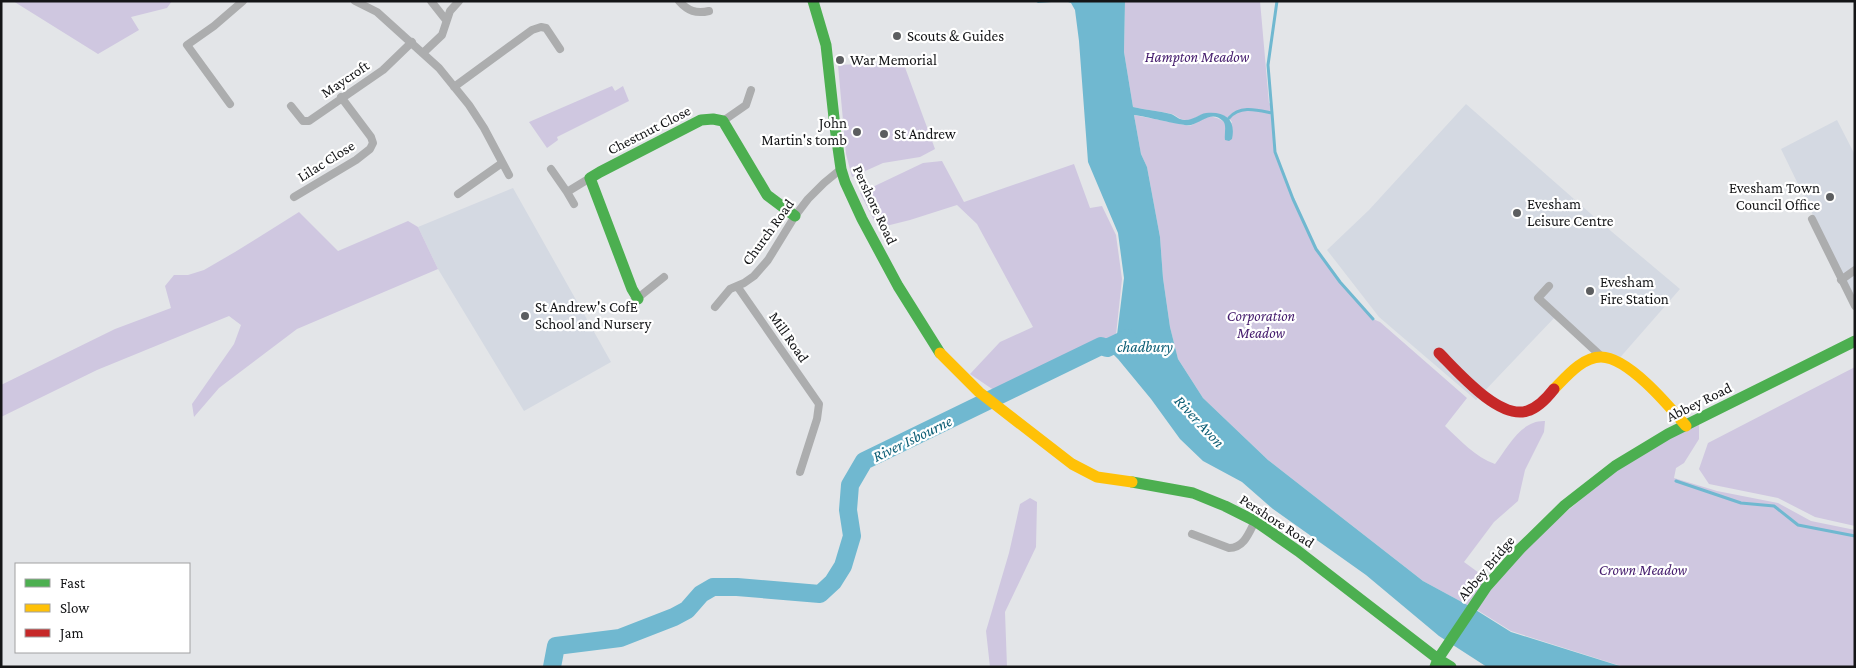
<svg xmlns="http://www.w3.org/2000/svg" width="1856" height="668" viewBox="0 0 1856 668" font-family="'Crimson Pro',serif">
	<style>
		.built { fill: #d4d9e2 }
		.green { fill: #cfc7e0 }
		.water { fill: #70b8d0 }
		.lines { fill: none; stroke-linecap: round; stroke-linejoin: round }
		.stream { stroke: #70b8d0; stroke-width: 3 }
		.river { stroke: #70b8d0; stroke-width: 18 }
		.street { stroke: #acadae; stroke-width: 8 }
		.fast { stroke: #4caf50; stroke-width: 11 }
		.slow { stroke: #ffc107; stroke-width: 11 }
		.jam { stroke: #c62828; stroke-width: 11 }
		.poi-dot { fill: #5c5e60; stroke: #fff; stroke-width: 2 }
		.labels { text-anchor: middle; stroke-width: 4.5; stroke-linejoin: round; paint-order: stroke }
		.poi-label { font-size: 15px; fill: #141517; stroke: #fff; text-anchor: start }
		.park-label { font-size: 15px; font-style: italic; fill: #441b6c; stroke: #fff }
		.street-label { font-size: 15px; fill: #141517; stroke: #fff }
		.water-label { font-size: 16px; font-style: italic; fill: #0d5e75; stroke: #fff }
	</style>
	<rect width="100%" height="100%" fill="#e3e5e8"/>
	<path class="built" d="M 1466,104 L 1599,221 L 1680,289 L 1617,361 L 1602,357 L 1556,316 L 1476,400 L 1379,317 L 1327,250 L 1369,210 Z
		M 1837,120 L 1855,155 L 1855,297 L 1845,281 L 1781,149 Z
		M 513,188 L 611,362 L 524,411 L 438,269 L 418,227 Z"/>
	<path class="green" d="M 13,1 L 172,1 L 167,8 L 131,17 L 139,30 L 98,54 Z
		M 1125,1 L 1260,1 L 1269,103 L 1271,104 L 1275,152 L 1293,199 L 1316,249 L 1340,282 L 1373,319 L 1380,322 L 1467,398 L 1445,426 C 1461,441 1475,457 1495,464 C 1508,447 1521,420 1545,421 L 1544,432 L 1525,470 L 1518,501 L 1494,522 L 1464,562 L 1486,578 L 1469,606 L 1423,581 L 1268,460 L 1203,398 L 1178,359 L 1170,327 L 1163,278 L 1160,237 L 1147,167 L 1141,154 L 1134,115 L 1190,126 L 1209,116 L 1217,118 L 1223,121 L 1226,125 L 1225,135 L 1232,122 C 1227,115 1213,111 1204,114 C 1197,116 1194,120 1186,120 C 1180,120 1177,116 1172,114 C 1159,111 1146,110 1133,107 L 1124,52 Z
		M 903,62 L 935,149 L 920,157 L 883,163 L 852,177 L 846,154 L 838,65 Z
		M 612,86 L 615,91 L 623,86 L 629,101 L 557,137 L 558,140 L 547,148 L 529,122 Z
		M 942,161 L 964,202 L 1074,164 L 1090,208 L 1102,206 L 1116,235 L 1122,279 L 1116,335 L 1107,348 L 1101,346 L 1001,395 L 970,374 L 1000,342 L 1033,327 L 977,224 L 957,205 L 910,220 L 878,228 L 860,193 L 923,163 Z
		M 299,212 L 338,251 L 408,221 L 418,227 L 438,269 L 297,329 L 219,388 L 194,417 L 192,404 L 234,344 L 241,325 L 229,316 L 97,370 L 1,417 L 1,385 L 115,329 L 171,308 L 165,286 L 174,275 L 188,275 L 204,270 L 235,252 Z
		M 1855,367 L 1855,526 L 1815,517 L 1778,498 L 1709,484 L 1699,469 L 1708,443 Z
		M 1699,420 L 1699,439 L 1684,463 L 1676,468 L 1674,478 L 1717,491 L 1778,503 L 1811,521 L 1855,530 L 1855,667 L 1624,667 L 1511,631 L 1474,608 L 1513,557 L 1625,462 Z
		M 1030,498 L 1037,502 L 1036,547 L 1005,612 L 1007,667 L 990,667 L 986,631 L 1009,553 L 1020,504 Z"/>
	<path class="water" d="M 1035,1 L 1125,1 L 1124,52 L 1133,107 C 1146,110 1159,111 1171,114 C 1176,116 1179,120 1185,120 C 1194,120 1199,114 1206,113 C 1226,111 1236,120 1232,139 L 1229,141 L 1225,140 C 1224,134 1227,125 1223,121 C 1212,110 1202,122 1191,125 C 1184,127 1146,116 1134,115 L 1141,154 L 1147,167 L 1160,237 L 1163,278 L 1170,327 L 1178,359 L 1203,398 L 1268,460 L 1423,581 L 1471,607 L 1511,632 L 1623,667 L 1487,667 L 1439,636 L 1366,575 L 1273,509 L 1242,482 L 1203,461 L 1180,439 L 1151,399 L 1118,359 L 1107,348 L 1117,335 L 1124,278 L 1118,233 L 1088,162 L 1079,41 L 1075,10 L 1071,3 L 1065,1 L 1038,3 Z"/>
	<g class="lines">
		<path class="stream" d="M 1272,113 L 1268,65 L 1277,1
			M 1229,118 C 1240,105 1257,110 1272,113 L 1275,152 L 1293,199 L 1316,249 L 1340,282 L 1373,319
			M 1676,481 L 1741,503 L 1774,506 L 1798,525 L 1855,536"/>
		<path class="river" d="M 552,667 L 556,646 L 620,638 L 674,617 L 687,610 L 701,594 L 713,587 L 737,587 L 820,594 L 833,582 L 843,566 L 852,536 L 848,510 L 850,485 L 864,461 L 1101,346 L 1107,348 L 1128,338"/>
		<path class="street" d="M 355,1 L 377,12 L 439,68 L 469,105 L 484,128 L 509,175
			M 431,1 L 446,20
			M 679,1 C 688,11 696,14 709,11
			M 423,53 L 442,35 L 450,11 L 459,1
			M 454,87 L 532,30 L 541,27 L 546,28 L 560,49
			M 230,104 L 187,45 L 214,26 L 243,1
			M 291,106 L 303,121 L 309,121 L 383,70 L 412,42
			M 723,121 L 746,105 L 751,90
			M 551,169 L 567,192 L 590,178
			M 567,192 L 574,204
			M 458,194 L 502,163
			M 294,197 L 356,160 L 370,149 L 373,143 L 371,137 L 341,97
			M 1812,219 L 1855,306
			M 1841,280 L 1855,270
			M 737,286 L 819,404 L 817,419 L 800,472
			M 1549,286 L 1538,298 L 1602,357
			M 629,305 L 664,277
			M 715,307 L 730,289 L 744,283 L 754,276 L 768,260 L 795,216 L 808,199 L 824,183 L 841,169
			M 1192,534 L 1229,548 C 1244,548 1249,533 1255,521"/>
		<path class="fast" d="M 813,1 L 826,45 L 835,127 L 841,169 L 845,182 L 862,219 L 898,286 L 940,353
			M 638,299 L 632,289 L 590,178 L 600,172 L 701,120 L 713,119 L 723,121 L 767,195 L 795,216
			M 1132,482 L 1193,493 L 1225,506 L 1255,521 L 1298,551 L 1438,659 L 1451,667
			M 1435,667 L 1438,659 L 1487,586 L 1520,549 L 1565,505 L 1615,466 L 1668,434 L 1855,341"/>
		<path class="slow" d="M 940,353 L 979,392 L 1072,464 L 1097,477 L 1132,482
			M 1554,389 C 1566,377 1582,357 1601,357 C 1628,357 1669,406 1686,426"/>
		<path class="jam" d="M 1439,353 C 1457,371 1499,420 1527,411 C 1538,408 1547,398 1554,389"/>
	</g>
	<g class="poi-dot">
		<circle cx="897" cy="36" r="5"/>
		<circle cx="840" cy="60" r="5"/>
		<circle cx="857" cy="132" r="5"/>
		<circle cx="884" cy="134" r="5"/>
		<circle cx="1830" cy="197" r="5"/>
		<circle cx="1517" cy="213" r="5"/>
		<circle cx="1590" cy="291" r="5"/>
		<circle cx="525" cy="316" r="5"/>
	</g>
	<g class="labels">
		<g class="poi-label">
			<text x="907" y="41">Scouts &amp; Guides</text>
			<text x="850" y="65">War Memorial</text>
			<text x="847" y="128" text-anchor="end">John<tspan x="847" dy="17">Martin's tomb</tspan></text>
			<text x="894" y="139">St Andrew</text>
			<text x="1820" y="193" text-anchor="end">Evesham Town<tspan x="1820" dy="17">Council Office</tspan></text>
			<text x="1527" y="209">Evesham<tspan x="1527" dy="17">Leisure Centre</tspan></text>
			<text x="1600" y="287">Evesham<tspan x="1600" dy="17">Fire Station</tspan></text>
			<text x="535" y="312">St Andrew's CofE<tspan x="535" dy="17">School and Nursery</tspan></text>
		</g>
		<g class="park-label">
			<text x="1197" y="62">Hampton Meadow</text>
			<text x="1261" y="321">Corporation<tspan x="1261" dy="17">Meadow</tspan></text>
			<text x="1643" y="575">Crown Meadow</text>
		</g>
		<g class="street-label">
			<text transform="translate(345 79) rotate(-34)" y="5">Maycroft</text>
			<text transform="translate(649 130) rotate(-27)" y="5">Chestnut Close</text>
			<text transform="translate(326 161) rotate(-32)" y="5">Lilac Close</text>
			<text transform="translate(875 205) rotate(65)" y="5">Pershore Road</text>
			<text transform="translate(768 232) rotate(-54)" y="5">Church Road</text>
			<text transform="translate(789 337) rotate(55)" y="5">Mill Road</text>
			<text transform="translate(1699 402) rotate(-26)" y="5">Abbey Road</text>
			<text transform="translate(1277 521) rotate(33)" y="5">Pershore Road</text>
			<text transform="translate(1486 568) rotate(-50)" y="5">Abbey Bridge</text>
		</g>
		<g class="water-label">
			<text x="1145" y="352">chadbury</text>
			<text transform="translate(1200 421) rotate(47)" y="6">River Avon</text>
			<text transform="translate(912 438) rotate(-26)" y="6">River Isbourne</text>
		</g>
	</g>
	<rect width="1856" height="668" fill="none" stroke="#141517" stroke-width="5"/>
	<rect x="15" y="563" width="175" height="90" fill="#ffffff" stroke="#a1a1a2"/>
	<rect x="25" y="579" width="25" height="8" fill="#4caf50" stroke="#a1a1a2"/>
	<text x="60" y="588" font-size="15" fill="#141517">Fast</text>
	<rect x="25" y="604" width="25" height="8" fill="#ffc107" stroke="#a1a1a2"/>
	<text x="60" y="613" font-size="15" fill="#141517">Slow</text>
	<rect x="25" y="629" width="25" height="8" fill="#c62828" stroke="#a1a1a2"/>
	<text x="60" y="638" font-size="15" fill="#141517">Jam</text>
</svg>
